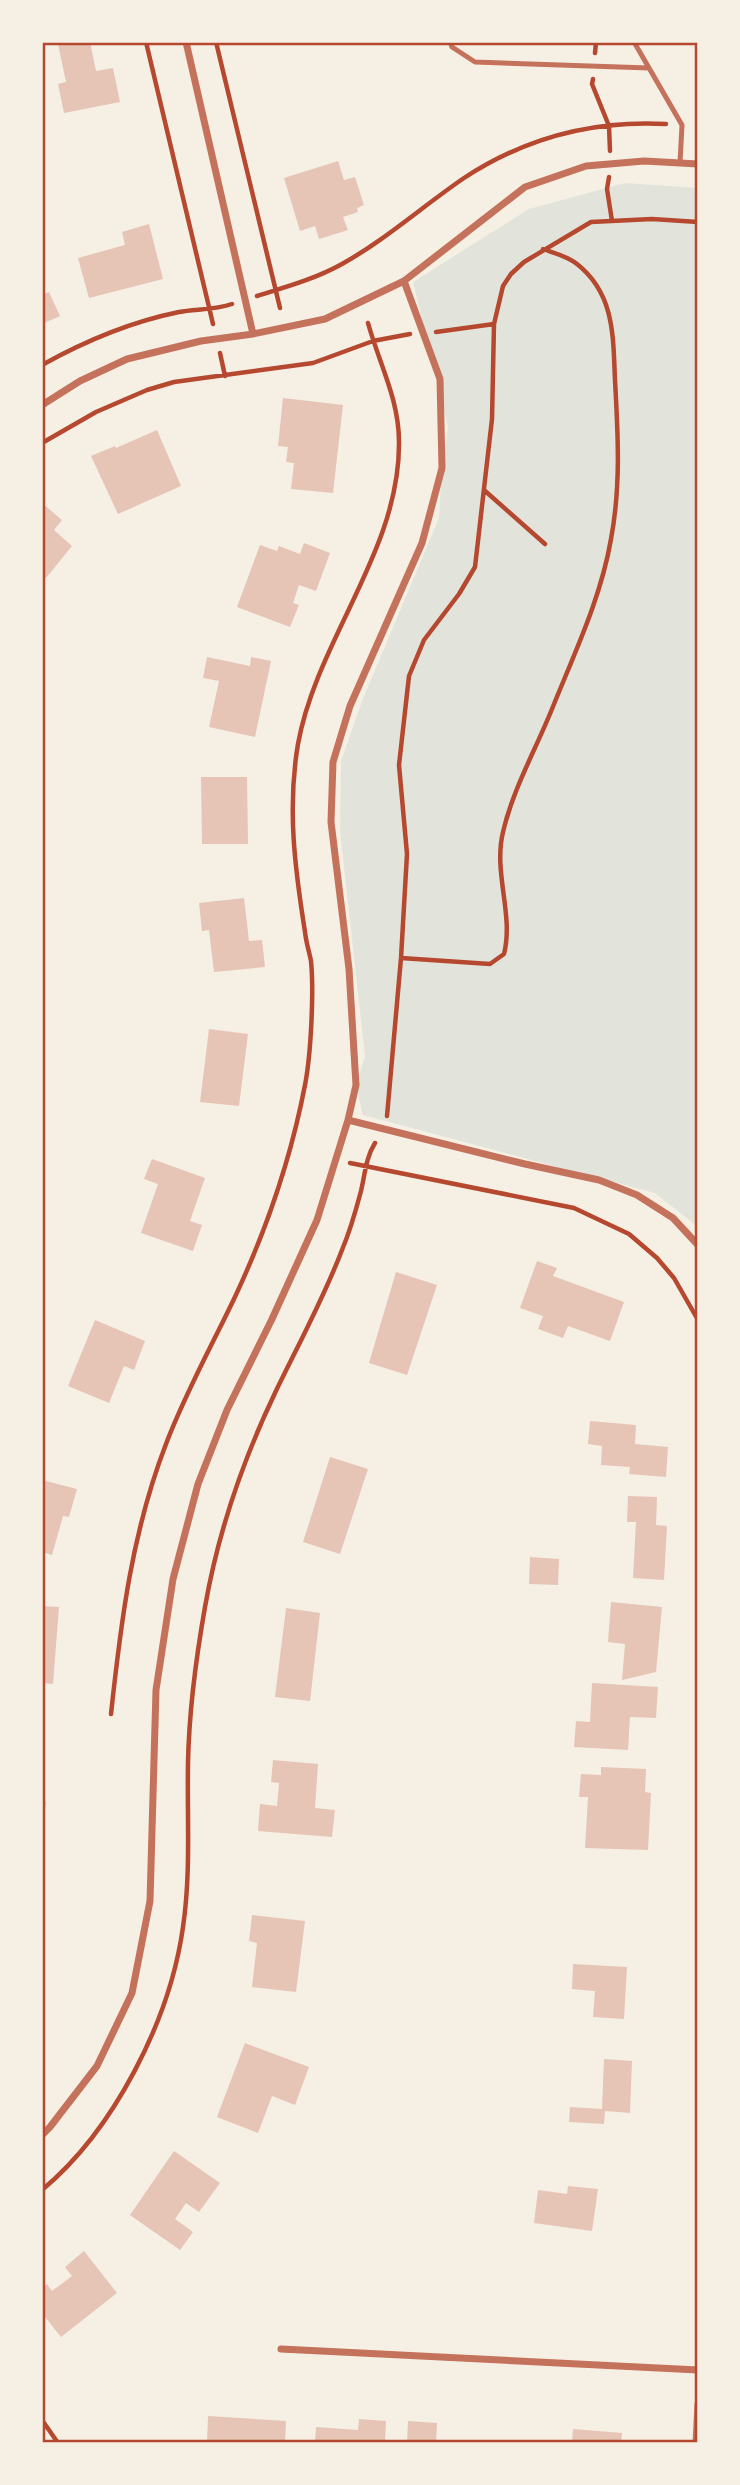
<svg xmlns="http://www.w3.org/2000/svg" width="740" height="2485" viewBox="0 0 740 2485" font-family="'Sofia Sans Condensed',sans-serif">
	<style>
		.green { fill: #e2e4dc }
		.building { fill: #e6c5b7 }
		.lines { fill: none; stroke-linecap: round; stroke-linejoin: round }
		.path { stroke: #b5482f; stroke-width: 4.5 }
		.service { stroke: #c5725c; stroke-width: 5 }
		.minor { stroke: #c5725c; stroke-width: 7 }
		.neatline { fill: none; stroke: #b5482f; stroke-width: 2.5 }
	</style>
	<rect width="100%" height="100%" fill="#f6efe4"/>
	<path class="green" d="M 625,183 L 698,188 L 698,1227 L 655,1193 L 363,1115 L 356,1085 L 365,1056 L 340,831 L 341,761 L 362,701 L 439,518 L 442,468 L 448,427 L 413,282 L 529,209 Z"/>
	<path class="building" d="M 66,42 L 90,42 L 96,71 L 113,68 L 120,102 L 64,113 L 58,84 L 66,82 L 58,44 Z
		M 338,161 L 344,180 L 355,177 L 364,205 L 357,208 L 358,212 L 343,217 L 348,230 L 319,239 L 315,226 L 300,231 L 284,178 Z
		M 149,224 L 163,279 L 89,298 L 78,258 L 125,245 L 122,232 Z
		M 49,292 L 60,316 L 42,324 L 42,295 Z
		M 283,398 L 343,405 L 333,493 L 291,489 L 294,463 L 286,462 L 288,447 L 278,446 Z
		M 157,430 L 181,486 L 118,514 L 91,456 L 115,446 L 116,448 Z
		M 42,503 L 62,520 L 54,530 L 72,546 L 46,578 L 42,574 Z
		M 304,543 L 330,553 L 316,591 L 299,585 L 293,603 L 299,605 L 290,627 L 237,607 L 260,545 L 277,551 L 279,546 L 300,554 Z
		M 207,657 L 250,666 L 251,657 L 271,661 L 255,737 L 209,727 L 219,681 L 203,678 Z
		M 201,777 L 247,777 L 248,844 L 202,844 Z
		M 244,898 L 249,941 L 262,940 L 265,967 L 214,972 L 209,930 L 202,931 L 199,903 Z
		M 209,1029 L 248,1034 L 239,1106 L 200,1102 Z
		M 152,1159 L 205,1178 L 190,1221 L 202,1225 L 193,1251 L 141,1233 L 158,1184 L 144,1179 Z
		M 537,1261 L 557,1268 L 553,1276 L 624,1302 L 610,1341 L 568,1326 L 563,1338 L 538,1329 L 543,1316 L 520,1308 Z
		M 396,1272 L 437,1285 L 407,1375 L 369,1363 Z
		M 95,1320 L 145,1341 L 134,1370 L 124,1366 L 109,1403 L 68,1386 Z
		M 590,1421 L 636,1425 L 635,1444 L 668,1447 L 666,1477 L 629,1474 L 630,1467 L 601,1465 L 602,1446 L 588,1444 Z
		M 330,1457 L 368,1469 L 340,1554 L 303,1542 Z
		M 42,1480 L 77,1489 L 69,1517 L 63,1516 L 52,1555 L 42,1552 Z
		M 628,1496 L 657,1497 L 656,1525 L 667,1526 L 664,1580 L 633,1578 L 636,1522 L 627,1522 Z
		M 530,1557 L 559,1559 L 558,1585 L 529,1584 Z
		M 611,1602 L 662,1607 L 656,1672 L 622,1680 L 625,1644 L 608,1642 Z
		M 42,1606 L 59,1607 L 53,1684 L 42,1683 Z
		M 286,1608 L 320,1613 L 310,1701 L 275,1697 Z
		M 592,1683 L 658,1687 L 656,1718 L 630,1717 L 628,1750 L 574,1747 L 576,1721 L 590,1722 Z
		M 273,1760 L 318,1764 L 315,1808 L 335,1810 L 332,1837 L 258,1831 L 260,1804 L 277,1806 L 279,1783 L 271,1782 Z
		M 601,1767 L 646,1769 L 645,1792 L 651,1793 L 648,1850 L 585,1848 L 588,1797 L 579,1797 L 581,1774 L 601,1775 Z
		M 42,1801 L 46,1801 L 44,1821 L 42,1821 Z
		M 252,1915 L 305,1921 L 296,1992 L 252,1987 L 257,1943 L 249,1941 Z
		M 573,1964 L 627,1967 L 624,2019 L 593,2017 L 595,1991 L 572,1989 Z
		M 245,2043 L 309,2067 L 295,2105 L 272,2096 L 258,2133 L 217,2117 Z
		M 604,2059 L 632,2061 L 630,2113 L 605,2111 L 604,2124 L 569,2122 L 570,2107 L 602,2109 Z
		M 174,2151 L 220,2183 L 199,2212 L 186,2203 L 175,2219 L 193,2232 L 180,2250 L 130,2215 Z
		M 568,2186 L 598,2189 L 592,2231 L 534,2223 L 538,2190 L 567,2194 Z
		M 84,2251 L 117,2293 L 61,2337 L 42,2313 L 42,2288 L 47,2284 L 52,2291 L 72,2276 L 65,2267 Z
		M 208,2416 L 286,2421 L 285,2443 L 207,2443 Z
		M 359,2419 L 386,2421 L 385,2443 L 315,2443 L 316,2427 L 358,2430 Z
		M 408,2421 L 437,2423 L 436,2443 L 407,2443 Z
		M 573,2429 L 622,2433 L 621,2443 L 572,2443 Z"/>
	<g class="lines">
		<path class="path" d="M 146,42 L 213,324
			M 216,42 L 280,308
			M 595,53 L 596,42
			M 593,79 L 592,84 L 609,126 L 610,151
			M 609,177 L 607,189 L 612,221
			M 257,296 C 286,287 315,279 342,264 C 385,240 423,206 464,178 C 525,138 593,120 666,124
			M 436,332 L 494,324
			M 220,353 L 225,376
			M 42,365 C 85,341 130,322 179,312 C 196,309 215,310 232,304
			M 42,443 L 96,412 L 147,390 L 174,382 L 313,363 L 373,341 L 410,334
			M 484,490 L 545,544
			M 401,958 L 490,964 L 504,954 C 514,914 493,873 503,832 C 513,789 535,751 552,709 C 574,654 601,598 611,539 C 621,486 618,434 615,380 C 613,337 615,294 577,264 C 567,256 554,253 543,249
			M 387,1116 L 401,958 L 407,854 L 399,765 L 409,676 L 424,640 L 459,594 L 475,567 L 492,419 L 494,324 L 503,286 L 511,274 L 524,262 L 591,222 L 652,219 L 698,222
			M 350,1163 L 574,1208 L 629,1234 L 657,1258 L 674,1278 L 698,1320
			M 111,1714 C 121,1621 132,1532 166,1444 C 185,1394 211,1347 234,1299 C 266,1231 291,1158 305,1085 C 311,1054 314,992 311,961 C 309,951 306,942 305,932 C 295,869 287,808 298,744 C 317,639 400,551 399,442 C 399,399 379,363 368,323
			M 42,2190 C 114,2130 170,2020 183,1927 C 191,1873 187,1818 188,1763 C 189,1711 196,1658 205,1607 C 218,1533 243,1460 275,1393 C 298,1345 323,1300 342,1250 C 350,1231 356,1210 361,1191 C 365,1174 366,1157 375,1143
			M 42,2420 L 58,2443"/>
		<path class="service" d="M 450,42 L 452,47 L 475,62 L 649,68
			M 634,42 L 682,125 L 680,163"/>
		<path class="minor" d="M 186,42 L 253,334
			M 42,405 L 80,381 L 127,359 L 201,341 L 253,334 L 325,319 L 404,281 L 525,187 L 586,166 L 644,161 L 698,164
			M 348,1120 L 525,1164 L 599,1180 L 637,1195 L 673,1218 L 698,1245
			M 42,2135 L 50,2127 L 97,2066 L 132,1993 L 150,1901 L 156,1690 L 173,1579 L 198,1484 L 227,1410 L 272,1319 L 317,1220 L 348,1120 L 356,1085 L 349,969 L 331,822 L 333,762 L 350,706 L 422,543 L 442,468 L 440,379 L 404,281
			M 281,2349 L 698,2370
			M 696,2443 L 698,2404"/>
	</g>
	<rect width="740" height="2485" fill="none" stroke="#f6efe4" stroke-width="88"/>
	<rect x="44" y="44" width="652" height="2397" class="neatline"/>
</svg>
